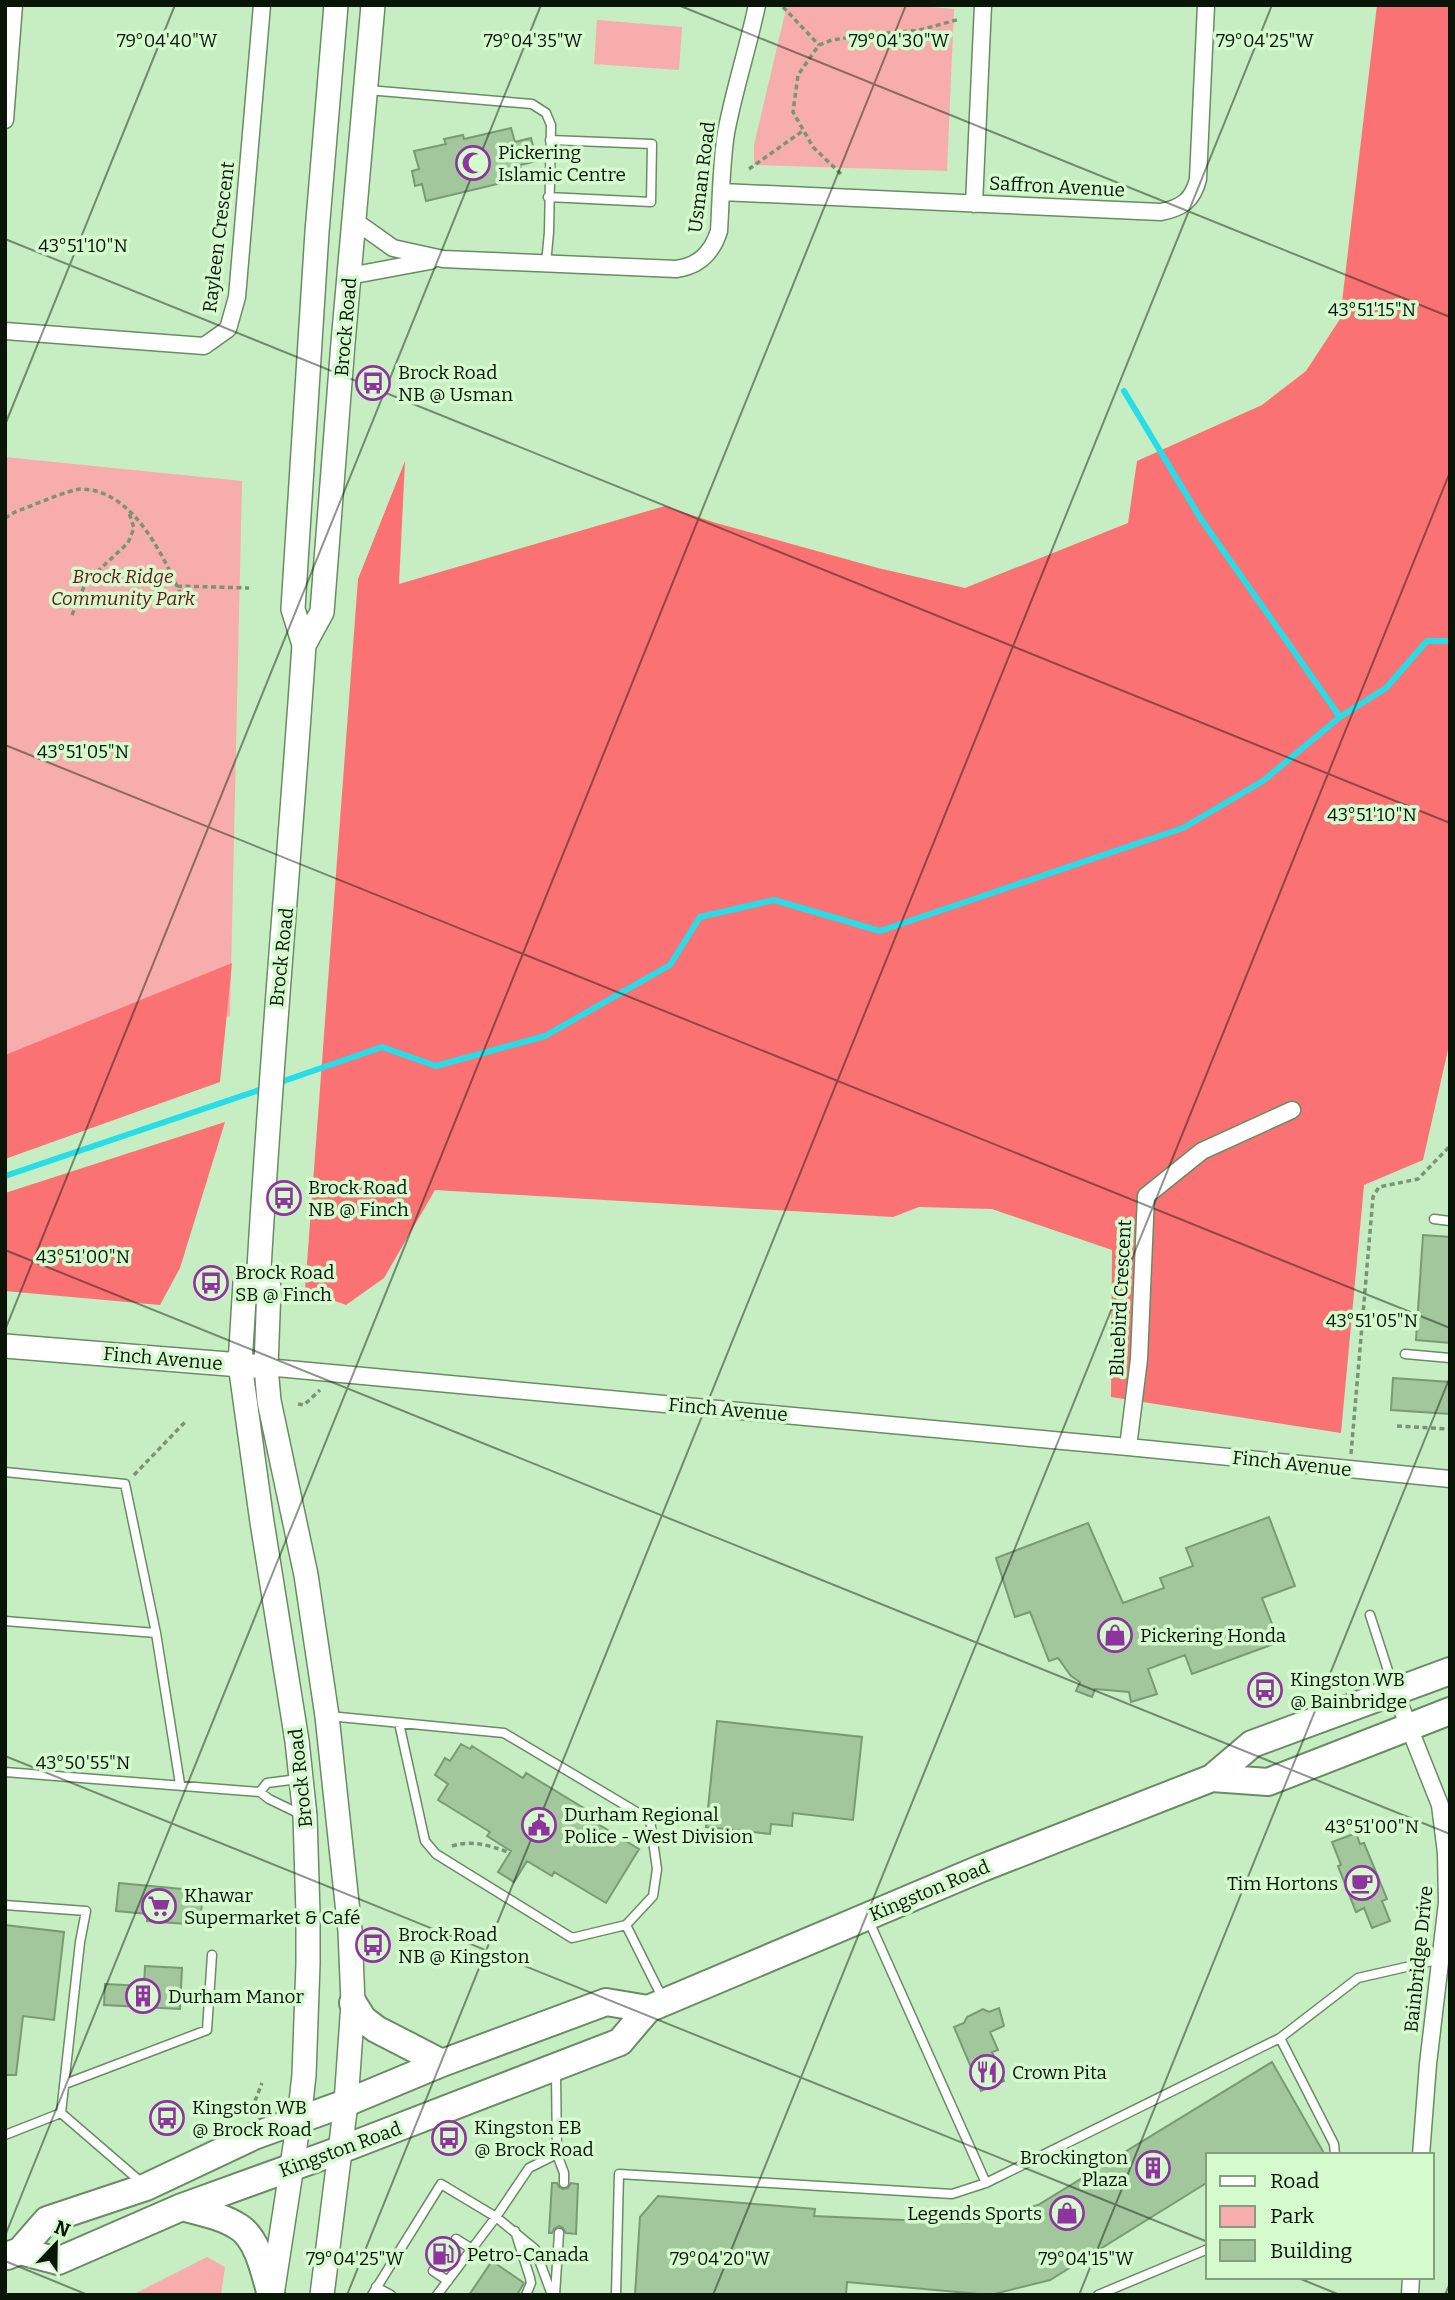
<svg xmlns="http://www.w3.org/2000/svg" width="1455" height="2300" viewBox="0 0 1455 2300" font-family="Bitter,serif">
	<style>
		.green { fill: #f7adab }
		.forest { fill: #fb7274 }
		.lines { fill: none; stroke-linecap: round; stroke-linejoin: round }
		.stream { stroke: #27dde8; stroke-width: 6 }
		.building { fill: #a2c79d; stroke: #789b73; stroke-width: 2 }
		.service-casing { stroke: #698c64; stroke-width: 11 }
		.minor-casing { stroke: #698c64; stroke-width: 19 }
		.secondary-casing { stroke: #698c64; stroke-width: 26 }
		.primary-casing { stroke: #698c64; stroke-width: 30 }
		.path { stroke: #799575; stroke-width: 3.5; stroke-dasharray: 5 3.5; stroke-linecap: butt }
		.service { stroke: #fff; stroke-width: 8 }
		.minor { stroke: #fff; stroke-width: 16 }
		.secondary { stroke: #fff; stroke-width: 23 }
		.primary { stroke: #fff; stroke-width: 26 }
		.ticks { fill: none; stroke: #091607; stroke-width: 2; stroke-opacity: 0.45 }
		.labels { text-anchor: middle; stroke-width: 7; stroke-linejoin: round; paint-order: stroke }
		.poi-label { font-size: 19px; fill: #091607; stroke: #d4face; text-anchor: start }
		.street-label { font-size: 19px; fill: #091607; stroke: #d4face }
		.park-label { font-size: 19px; font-style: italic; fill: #6b151d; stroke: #d4face }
		.ticks-label { font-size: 18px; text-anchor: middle; fill: #091607; stroke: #d4face; stroke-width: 7; stroke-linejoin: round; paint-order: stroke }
	</style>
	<rect width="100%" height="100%" fill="#c7edc2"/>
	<path class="green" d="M 787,5 L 906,5 L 954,9 L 947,171 L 754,165 L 754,145 Z
		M 597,20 L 682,27 L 679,70 L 594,64 Z
		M 5,457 L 242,481 L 230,1016 L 5,1068 Z
		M 207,2257 L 225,2267 L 221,2295 L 132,2295 Z"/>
	<path class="forest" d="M 1377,5 L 1450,5 L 1450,1041 L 1423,1160 L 1364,1185 L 1341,1433 L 1111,1397 L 1112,1250 L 992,1209 L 919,1207 L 893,1217 L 435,1190 L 384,1278 L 346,1305 L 305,1290 L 358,579 L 405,461 L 399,584 L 665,506 L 716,523 L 878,568 L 965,588 L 1128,523 L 1137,461 L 1262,405 L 1306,371 L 1340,319 Z
		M 232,963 L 220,1082 L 5,1159 L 5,1055 Z
		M 225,1122 L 180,1268 L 160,1305 L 5,1291 L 5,1193 Z"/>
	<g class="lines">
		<path class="stream" d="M 1124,391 L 1201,519 L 1340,717
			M 275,1084 L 382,1047 L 436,1066 L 545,1036 L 670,965 L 700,917 L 774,900 L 880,931 L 1183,828 L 1263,781 L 1340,717 L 1386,688 L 1427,641 L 1450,641
			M 5,1176 L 265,1088"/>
	</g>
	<path class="building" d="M 511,128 L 515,142 L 531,138 L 537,161 L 520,165 L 523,178 L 426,201 L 422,184 L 415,186 L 412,171 L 419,169 L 414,151 L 446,144 L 444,139 L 463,135 L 464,139 Z
		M 1423,1235 L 1450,1237 L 1450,1343 L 1416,1340 Z
		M 1393,1378 L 1450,1382 L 1450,1414 L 1391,1410 Z
		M 1269,1517 L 1295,1586 L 1262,1598 L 1279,1642 L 1192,1674 L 1185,1655 L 1148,1669 L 1157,1694 L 1131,1702 L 1129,1692 L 1095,1689 L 1092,1697 L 1076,1691 L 1080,1682 L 1071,1676 L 1058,1658 L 1049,1661 L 1030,1612 L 1015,1617 L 996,1558 L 1088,1523 L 1123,1603 L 1164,1588 L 1160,1578 L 1193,1566 L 1186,1548 Z
		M 717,1721 L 862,1737 L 853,1820 L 793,1813 L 792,1826 L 771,1824 L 770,1834 L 706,1827 Z
		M 461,1744 L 470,1749 L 472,1746 L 523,1778 L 526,1773 L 592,1813 L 588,1818 L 639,1849 L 606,1903 L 554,1872 L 552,1876 L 527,1861 L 514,1882 L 498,1872 L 511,1851 L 487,1836 L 490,1832 L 438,1800 L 448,1784 L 435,1775 L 445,1758 L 450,1761 Z
		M 1356,1833 L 1360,1844 L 1364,1843 L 1387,1899 L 1382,1901 L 1390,1921 L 1372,1928 L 1364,1908 L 1356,1912 L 1338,1866 L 1341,1865 L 1332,1842 Z
		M 119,1883 L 203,1891 L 200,1925 L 147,1921 L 148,1914 L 116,1911 Z
		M 5,1925 L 64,1932 L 54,2020 L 23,2016 L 16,2075 L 5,2075 Z
		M 145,1966 L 182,1968 L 180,2009 L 104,2005 L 105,1984 L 144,1986 Z
		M 999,2008 L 1004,2026 L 990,2032 L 998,2050 L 992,2052 L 1004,2081 L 981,2091 L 954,2027 L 964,2023 L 967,2017 L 983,2009 L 989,2012 Z
		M 1272,2062 L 1325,2155 L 1208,2155 L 1208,2182 L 1050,2280 L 990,2295 L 847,2282 L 846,2295 L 635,2295 L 640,2217 L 658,2196 L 815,2209 L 814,2216 L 971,2223 L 1038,2205 Z
		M 552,2183 L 557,2183 L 559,2187 L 563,2189 L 568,2188 L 571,2183 L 578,2184 L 576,2234 L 566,2233 L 563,2228 L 559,2226 L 554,2229 L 552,2233 L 549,2233 Z
		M 492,2261 L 524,2283 L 517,2295 L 469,2295 Z"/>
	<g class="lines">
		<g class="service-casing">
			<path id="service" d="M 368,90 L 532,104 L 546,113 L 551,125 L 549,232 L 546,264
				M 548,197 L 651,202 L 652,144 L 550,140
				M 1434,1219 L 1450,1221
				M 1405,1354 L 1450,1358
				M 5,1472 L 125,1484 L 156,1633 L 180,1784
				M 1370,1615 L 1394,1689
				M 5,1621 L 156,1633
				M 329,1716 L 504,1733 L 650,1820 L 657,1869 L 653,1896 L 626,1925 L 572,1938 L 436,1854 L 425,1841 L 399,1723
				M 5,1772 L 260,1792 L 269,1799 L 300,1814
				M 260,1792 L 267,1783 L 298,1779
				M 5,1905 L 86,1911 L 80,1942 L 61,2113
				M 868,1919 L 986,2183
				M 626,1925 L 663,1999
				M 1280,2038 L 1334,2144 L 1335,2155
				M 65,2084 L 207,2030 L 212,1955
				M 61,2113 L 141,2182
				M 5,2135 L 61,2113
				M 557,2154 L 564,2173 L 564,2183
				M 515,2231 L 530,2278 L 531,2283 L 526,2295
				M 456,2239 L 472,2249
				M 433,2271 L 448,2281
				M 376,2287 L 391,2295
				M 372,2295 L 441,2184 L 496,2217 L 535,2249 L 552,2295
				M 437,2295 L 496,2217 L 529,2168 L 557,2154 L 556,2072
				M 555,2295 L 559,2233
				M 616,2295 L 619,2174 L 952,2194 L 986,2183 L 1280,2038 L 1358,1978 L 1441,1959
				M 1098,2295 L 1208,2249"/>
		</g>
		<g class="minor-casing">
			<path id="minor" d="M 5,120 L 14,5
				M 722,192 L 1161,212 C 1182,208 1193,200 1198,179 L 1206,5
				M 974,204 L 983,5
				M 355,221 L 393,248 L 443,259 L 676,269 C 699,266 712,253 719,231 C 721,199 721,165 726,133 C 734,90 748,48 757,5
				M 349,276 L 430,261
				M 5,331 L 204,346 L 228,329 L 237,297 L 262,5
				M 266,1367 L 1128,1447 L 1450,1479
				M 1128,1447 L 1139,1359 L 1146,1196 L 1202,1151 L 1292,1110
				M 1395,1692 L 1440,1805 L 1446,1853 L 1447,1903 L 1428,2064 L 1421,2155
				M 1410,2295 L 1411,2277"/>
		</g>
		<g class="secondary-casing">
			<path id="secondary" d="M 304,645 L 322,612 L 343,343 L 373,5
				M 259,1269 L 245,1283 L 240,1364 L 262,1522 L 297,1741 L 305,1816 L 308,1914 L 308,1964 L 304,2075 L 299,2120 L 272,2295
				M 5,1346 L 253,1366
				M 322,2295 L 346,2103 L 353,2003 L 350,1931 L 327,1716 L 306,1575 L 269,1401 L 266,1367 L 269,1287 L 259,1269 C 271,1060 290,853 304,645 L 293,609 L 317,232 L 336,5"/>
		</g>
		<g class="primary-casing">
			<path id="primary" d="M 1212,1778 L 1268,1782 L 1450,1711
				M 353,2003 L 363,2019 L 376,2029 L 442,2063
				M 182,2207 C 201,2212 222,2216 239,2227 C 258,2239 265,2274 271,2295
				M 20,2251 L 58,2261 L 182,2207 L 340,2150 L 620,2042 L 648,2009 L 982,1868 L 1212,1778 L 1252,1744 L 1450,1671
				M 7,2256 L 20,2251 L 47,2220 L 146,2187 L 254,2136 L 346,2103 L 442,2063 L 606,2002 L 648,2009"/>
		</g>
		<path class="path" d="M 783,7 L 819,45
			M 749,169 L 804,130
			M 841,174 L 813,147 L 793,112 L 798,75 L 819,45 L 832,40 L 867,35 L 920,30 L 960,19
			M 5,518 L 15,512 C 27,508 70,489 81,489 C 136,490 165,561 185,603
			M 177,586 L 249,588
			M 72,615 L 86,582 L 128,543 L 134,528 L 129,513
			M 298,1404 L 304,1405 L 320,1390
			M 1397,1426 L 1450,1429
			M 1351,1454 L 1373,1197 L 1379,1187 L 1418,1179 L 1450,1146
			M 134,1475 L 186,1421
			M 452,1846 C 472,1840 488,1845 508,1852
			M 255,2101 L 262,2083"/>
		<use href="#service" class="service"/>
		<use href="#minor" class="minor"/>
		<use href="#secondary" class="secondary"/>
		<use href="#primary" class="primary"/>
	</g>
	<path class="ticks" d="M 678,5 L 1450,317M 5,239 L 1450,823M 5,425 L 175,5M 5,745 L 1450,1328M 5,1250 L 1450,1834M 5,1330 L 541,5M 5,1756 L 1208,2242M 5,2236 L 906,5M 5,2261 L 88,2295M 1296,2277 L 1340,2295M 347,2295 L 1272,5M 713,2295 L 1450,472M 1079,2295 L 1450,1377M 1445,2295 L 1450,2283"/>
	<defs>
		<g id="mosque-ring" transform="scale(1.75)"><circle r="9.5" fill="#d4face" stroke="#8f349f" stroke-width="1.5"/><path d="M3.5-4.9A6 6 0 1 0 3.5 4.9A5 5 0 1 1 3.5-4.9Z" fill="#8f349f"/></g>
		<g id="bus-ring" transform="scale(1.75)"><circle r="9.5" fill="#d4face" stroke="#8f349f" stroke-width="1.5"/><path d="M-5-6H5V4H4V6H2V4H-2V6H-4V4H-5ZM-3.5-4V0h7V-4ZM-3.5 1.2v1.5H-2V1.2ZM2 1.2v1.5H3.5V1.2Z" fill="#8f349f"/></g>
		<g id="shop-ring" transform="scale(1.75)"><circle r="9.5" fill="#d4face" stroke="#8f349f" stroke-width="1.5"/><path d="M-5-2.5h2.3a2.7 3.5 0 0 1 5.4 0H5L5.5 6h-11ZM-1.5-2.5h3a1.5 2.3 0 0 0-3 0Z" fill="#8f349f"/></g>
		<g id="civic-ring" transform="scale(1.75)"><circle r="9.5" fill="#d4face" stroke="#8f349f" stroke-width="1.5"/><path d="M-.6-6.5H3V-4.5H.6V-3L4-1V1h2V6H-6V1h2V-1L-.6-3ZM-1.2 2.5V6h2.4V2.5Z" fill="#8f349f"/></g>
		<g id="cafe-ring" transform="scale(1.75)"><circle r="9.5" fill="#d4face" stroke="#8f349f" stroke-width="1.5"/><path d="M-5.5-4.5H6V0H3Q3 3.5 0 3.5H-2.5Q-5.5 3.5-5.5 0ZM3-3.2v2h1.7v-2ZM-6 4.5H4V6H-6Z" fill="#8f349f"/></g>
		<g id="supermarket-ring" transform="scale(1.75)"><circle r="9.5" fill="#d4face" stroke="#8f349f" stroke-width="1.5"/><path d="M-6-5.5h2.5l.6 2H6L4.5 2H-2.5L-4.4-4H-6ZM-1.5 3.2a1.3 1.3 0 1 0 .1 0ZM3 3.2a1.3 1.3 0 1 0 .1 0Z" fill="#8f349f"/></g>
		<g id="building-ring" transform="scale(1.75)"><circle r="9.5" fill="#d4face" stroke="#8f349f" stroke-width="1.5"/><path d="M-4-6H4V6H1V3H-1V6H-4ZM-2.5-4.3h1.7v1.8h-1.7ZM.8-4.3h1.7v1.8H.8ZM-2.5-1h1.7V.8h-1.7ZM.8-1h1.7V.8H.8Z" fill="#8f349f"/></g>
		<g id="restaurant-ring" transform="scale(1.75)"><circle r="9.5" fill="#d4face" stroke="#8f349f" stroke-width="1.5"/><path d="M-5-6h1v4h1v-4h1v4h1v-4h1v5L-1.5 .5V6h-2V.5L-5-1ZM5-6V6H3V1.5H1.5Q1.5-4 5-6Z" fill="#8f349f"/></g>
		<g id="fuel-ring" transform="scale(1.75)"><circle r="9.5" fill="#d4face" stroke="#8f349f" stroke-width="1.5"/><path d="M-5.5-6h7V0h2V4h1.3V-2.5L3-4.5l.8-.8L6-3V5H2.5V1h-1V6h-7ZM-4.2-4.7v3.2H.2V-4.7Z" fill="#8f349f"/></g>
	</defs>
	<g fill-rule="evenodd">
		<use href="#mosque-ring" x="473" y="163"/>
		<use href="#bus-ring" x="373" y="383"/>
		<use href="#bus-ring" x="284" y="1198"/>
		<use href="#bus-ring" x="211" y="1283"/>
		<use href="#shop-ring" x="1115" y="1635"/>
		<use href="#bus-ring" x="1265" y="1690"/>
		<use href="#civic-ring" x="539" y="1825"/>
		<use href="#cafe-ring" x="1362" y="1883"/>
		<use href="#supermarket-ring" x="159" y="1906"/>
		<use href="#bus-ring" x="373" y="1945"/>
		<use href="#building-ring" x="143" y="1996"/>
		<use href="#restaurant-ring" x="987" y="2072"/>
		<use href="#bus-ring" x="167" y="2118"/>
		<use href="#bus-ring" x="449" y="2138"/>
		<use href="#building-ring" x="1153" y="2168"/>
		<use href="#shop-ring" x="1067" y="2213"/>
		<use href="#fuel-ring" x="443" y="2254"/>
	</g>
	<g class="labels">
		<g class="poi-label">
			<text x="498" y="159">Pickering<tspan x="498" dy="22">Islamic Centre</tspan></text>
			<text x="398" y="379">Brock Road<tspan x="398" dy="22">NB @ Usman</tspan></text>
			<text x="308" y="1194">Brock Road<tspan x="308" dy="22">NB @ Finch</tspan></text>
			<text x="235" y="1279">Brock Road<tspan x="235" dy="22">SB @ Finch</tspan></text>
			<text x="1140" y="1642">Pickering Honda</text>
			<text x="1290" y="1686">Kingston WB<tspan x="1290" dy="22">@ Bainbridge</tspan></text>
			<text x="564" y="1821">Durham Regional<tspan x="564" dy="22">Police - West Division</tspan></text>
			<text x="1338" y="1890" text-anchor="end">Tim Hortons</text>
			<text x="184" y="1902">Khawar<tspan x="184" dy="22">Supermarket &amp; Café</tspan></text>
			<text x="398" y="1941">Brock Road<tspan x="398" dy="22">NB @ Kingston</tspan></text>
			<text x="168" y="2003">Durham Manor</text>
			<text x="1012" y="2079">Crown Pita</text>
			<text x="192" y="2114">Kingston WB<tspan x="192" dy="22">@ Brock Road</tspan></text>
			<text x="474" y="2134">Kingston EB<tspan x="474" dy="22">@ Brock Road</tspan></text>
			<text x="1128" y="2164" text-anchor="end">Brockington<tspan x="1128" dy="22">Plaza</tspan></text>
			<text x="1042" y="2220" text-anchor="end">Legends Sports</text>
			<text x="467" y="2261">Petro-Canada</text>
		</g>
		<g class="street-label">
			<text transform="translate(701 177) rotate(-83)" y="7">Usman Road</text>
			<text transform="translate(1057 186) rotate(3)" y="7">Saffron Avenue</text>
			<text transform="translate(218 237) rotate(-83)" y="7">Rayleen Crescent</text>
			<text transform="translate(345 327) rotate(-85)" y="7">Brock Road</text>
			<text transform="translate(281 957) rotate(-84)" y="7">Brock Road</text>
			<text transform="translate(1120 1298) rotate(-87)" y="7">Bluebird Crescent</text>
			<text transform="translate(163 1358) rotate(5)" y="7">Finch Avenue</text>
			<text transform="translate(728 1409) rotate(5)" y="7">Finch Avenue</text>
			<text transform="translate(1292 1463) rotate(6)" y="7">Finch Avenue</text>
			<text transform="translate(300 1778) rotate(-96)" y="7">Brock Road</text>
			<text transform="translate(929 1890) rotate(-23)" y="7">Kingston Road</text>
			<text transform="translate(1418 1959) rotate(-84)" y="7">Bainbridge Drive</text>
			<text transform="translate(340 2149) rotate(-20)" y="7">Kingston Road</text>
		</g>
		<g class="park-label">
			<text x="123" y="583">Brock Ridge<tspan x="123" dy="22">Community Park</tspan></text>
		</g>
	</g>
	<g class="ticks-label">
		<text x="533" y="47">79°04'35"W</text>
		<text x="167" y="47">79°04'40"W</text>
		<text x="899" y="47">79°04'30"W</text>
		<text x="1265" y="47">79°04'25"W</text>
		<text x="83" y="252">43°51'10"N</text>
		<text x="1372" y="316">43°51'15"N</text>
		<text x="83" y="758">43°51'05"N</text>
		<text x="1372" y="821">43°51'10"N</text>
		<text x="83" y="1263">43°51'00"N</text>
		<text x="1372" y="1327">43°51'05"N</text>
		<text x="83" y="1769">43°50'55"N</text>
		<text x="1372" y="1833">43°51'00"N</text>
		<text x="355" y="2265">79°04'25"W</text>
		<text x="720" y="2265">79°04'20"W</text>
		<text x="1086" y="2265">79°04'15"W</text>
	</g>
	<rect width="1455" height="2300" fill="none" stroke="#091607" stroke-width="14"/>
	<rect x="1206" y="2153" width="228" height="126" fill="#d4face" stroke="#839f7e" stroke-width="2"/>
	<rect x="1220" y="2176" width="35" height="10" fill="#ffffff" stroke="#839f7e" stroke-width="2"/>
	<text x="1270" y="2188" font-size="21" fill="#091607">Road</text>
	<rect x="1220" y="2206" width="35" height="21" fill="#f7adab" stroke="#839f7e" stroke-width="2"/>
	<text x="1270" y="2223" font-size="21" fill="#091607">Park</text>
	<rect x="1220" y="2240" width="35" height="21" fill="#a2c79d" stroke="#839f7e" stroke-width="2"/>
	<text x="1270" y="2258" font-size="21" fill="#091607">Building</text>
	<g transform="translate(56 2244) rotate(22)" stroke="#d4face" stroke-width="5" paint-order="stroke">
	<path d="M0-5L12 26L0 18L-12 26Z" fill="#091607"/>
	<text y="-10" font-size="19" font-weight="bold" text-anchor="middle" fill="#091607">N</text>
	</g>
</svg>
